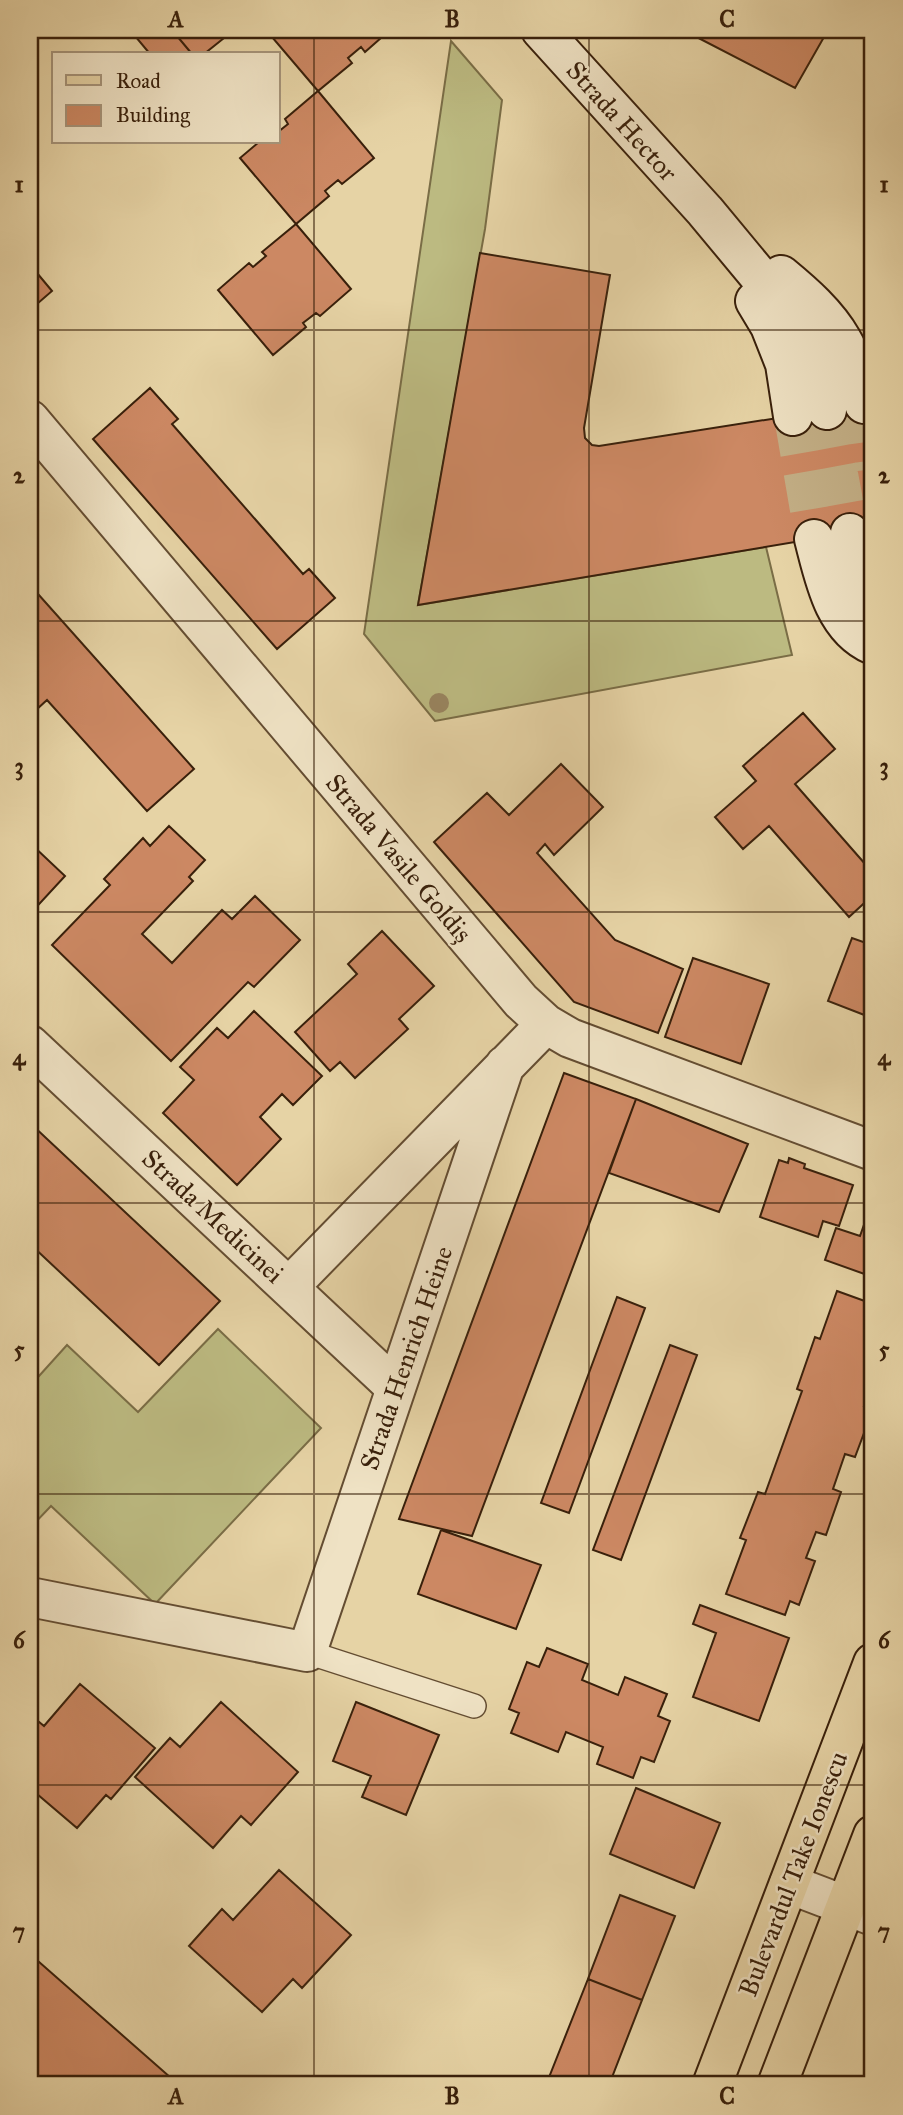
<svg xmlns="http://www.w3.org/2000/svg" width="903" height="2115" viewBox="0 0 903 2115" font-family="'IM FELL Great Primer',serif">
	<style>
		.grass { fill: #bcba81; stroke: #7a6d46; stroke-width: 2 }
		.building { fill: #cc8863; stroke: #39200b; stroke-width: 2 }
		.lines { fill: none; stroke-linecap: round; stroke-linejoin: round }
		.secondary-tunnel { stroke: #c3af86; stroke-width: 38; stroke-dasharray: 38 19; stroke-linecap: butt }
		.lane-casing { stroke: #644d32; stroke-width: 26 }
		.street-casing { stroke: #644d32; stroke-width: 42 }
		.secondary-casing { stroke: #39200b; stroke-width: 42 }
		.primary-casing { stroke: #39200b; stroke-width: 42 }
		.lane { stroke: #efe2c4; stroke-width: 23 }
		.street { stroke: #efe2c4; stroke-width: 38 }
		.secondary { stroke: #efe2c4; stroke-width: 38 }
		.primary { stroke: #e6d3a5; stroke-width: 38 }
		.tree { fill: #998560 }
		.grid { fill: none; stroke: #39200b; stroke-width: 2; stroke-opacity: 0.55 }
		.labels { text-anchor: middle; stroke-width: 5; stroke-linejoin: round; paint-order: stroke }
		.street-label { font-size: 26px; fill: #39200b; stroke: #efe2c4 }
		.neatline { fill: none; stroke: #39200b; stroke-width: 2.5 }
		.grid-label { font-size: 23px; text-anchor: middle; font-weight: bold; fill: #39200b }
	</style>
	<rect width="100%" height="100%" fill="#e6d3a5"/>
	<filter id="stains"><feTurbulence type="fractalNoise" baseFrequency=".00286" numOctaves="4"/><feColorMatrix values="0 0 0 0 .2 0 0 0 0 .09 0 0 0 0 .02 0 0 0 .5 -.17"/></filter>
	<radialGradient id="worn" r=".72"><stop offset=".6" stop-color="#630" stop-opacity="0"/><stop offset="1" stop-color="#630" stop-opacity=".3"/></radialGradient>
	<path class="grass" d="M 451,41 L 502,100 L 485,229 L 418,605 L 766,547 L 792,655 L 435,721 L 364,634 Z
		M 218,1329 L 321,1428 L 155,1604 L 51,1506 L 30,1528 L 30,1386 L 67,1345 L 138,1412 Z"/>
	<path class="building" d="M 130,30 L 172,30 L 192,54 L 150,54 Z
		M 172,30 L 234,30 L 204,54 L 192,54 Z
		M 266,30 L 390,30 L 365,52 L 361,47 L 348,58 L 352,63 L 318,91 Z
		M 683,30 L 828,30 L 795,88 Z
		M 318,91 L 374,158 L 342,184 L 338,180 L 325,191 L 329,196 L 296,224 L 240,158 L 259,142 L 278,142 L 278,132 L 288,124 L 285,119 Z
		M 296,224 L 351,289 L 320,316 L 316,313 L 303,323 L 306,327 L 273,355 L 218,290 L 249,263 L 253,267 L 266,256 L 262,252 Z
		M 480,253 L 610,275 L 584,428 L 585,438 L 592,445 L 599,446 L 873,403 L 873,529 L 418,605 Z
		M 32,267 L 52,291 L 30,310 L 30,269 Z
		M 150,388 L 178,419 L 172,424 L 303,574 L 309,569 L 335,598 L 277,649 L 93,439 Z
		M 30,585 L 194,769 L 147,811 L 47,700 L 36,710 L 30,703 Z
		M 803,713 L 835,749 L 795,784 L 873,873 L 873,895 L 849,917 L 769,826 L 743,849 L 715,817 L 756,781 L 743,766 Z
		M 561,764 L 603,807 L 554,855 L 545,844 L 537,853 L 615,940 L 683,969 L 658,1033 L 574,1002 L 434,842 L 487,793 L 509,815 Z
		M 169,826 L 205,860 L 189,877 L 193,881 L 142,934 L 172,963 L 222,910 L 232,919 L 255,896 L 300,940 L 254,987 L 248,982 L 171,1061 L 52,945 L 110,885 L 104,879 L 143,838 L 150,846 Z
		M 30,843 L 65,876 L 30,914 Z
		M 873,925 L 873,1011 L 867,1016 L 828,1001 L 852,938 L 866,943 Z
		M 382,931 L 434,986 L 399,1019 L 408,1029 L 355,1078 L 340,1062 L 330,1071 L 295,1032 L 357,974 L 348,964 Z
		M 693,958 L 769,984 L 741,1064 L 665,1037 Z
		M 254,1011 L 322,1076 L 293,1105 L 282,1094 L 260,1117 L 281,1139 L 237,1185 L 163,1113 L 194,1080 L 180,1067 L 217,1028 L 228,1038 Z
		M 564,1073 L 636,1099 L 472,1536 L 399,1519 Z
		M 636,1099 L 748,1144 L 719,1212 L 609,1173 Z
		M 30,1123 L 220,1301 L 159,1365 L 30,1244 Z
		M 789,1158 L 805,1164 L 804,1168 L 853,1185 L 839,1226 L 823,1221 L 818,1237 L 760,1217 L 779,1160 L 788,1163 Z
		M 873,1199 L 873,1277 L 825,1260 L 836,1228 L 860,1236 Z
		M 837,1291 L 873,1304 L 873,1381 L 864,1406 L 873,1409 L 855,1457 L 845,1454 L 833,1489 L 841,1492 L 826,1535 L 816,1532 L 806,1558 L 815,1561 L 799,1605 L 790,1601 L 785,1615 L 726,1594 L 746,1540 L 740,1538 L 758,1492 L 765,1494 L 802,1391 L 797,1389 L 815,1337 L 820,1339 Z
		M 617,1297 L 645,1308 L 569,1513 L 541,1503 Z
		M 670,1345 L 697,1355 L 621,1560 L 593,1550 Z
		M 441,1530 L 541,1565 L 516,1629 L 418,1594 Z
		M 700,1605 L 789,1638 L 759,1721 L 693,1697 L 716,1633 L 693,1624 Z
		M 547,1648 L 588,1664 L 582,1680 L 618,1695 L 625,1677 L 667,1694 L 658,1716 L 670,1721 L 654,1762 L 641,1757 L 633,1778 L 597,1764 L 603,1747 L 566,1732 L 558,1752 L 511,1733 L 519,1713 L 509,1709 L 527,1662 L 539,1667 Z
		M 80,1684 L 155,1748 L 111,1799 L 106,1795 L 77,1828 L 30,1788 L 30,1718 L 32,1716 L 44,1726 Z
		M 221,1702 L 298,1772 L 251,1825 L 241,1816 L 213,1848 L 135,1777 L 170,1738 L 180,1747 Z
		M 356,1702 L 439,1735 L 406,1815 L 362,1797 L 371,1776 L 333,1761 Z
		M 636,1788 L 720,1823 L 694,1888 L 610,1854 Z
		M 279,1870 L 351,1935 L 302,1988 L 293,1979 L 262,2012 L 189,1946 L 222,1909 L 233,1920 Z
		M 620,1895 L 675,1916 L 642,2000 L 588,1979 Z
		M 30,1954 L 179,2085 L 41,2085 L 30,2075 Z
		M 588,1979 L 642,2000 L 609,2085 L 546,2085 Z"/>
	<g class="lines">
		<path class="secondary-tunnel" d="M 864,404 L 873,469
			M 827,410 L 850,533
			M 793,416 L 814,539"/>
		<g class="lane-casing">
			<path id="lane" d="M 307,1652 L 474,1706"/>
		</g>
		<g class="street-casing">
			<path id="street" d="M 30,420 L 521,1001 L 546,1024 L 570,1038 L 873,1151
				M 30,1045 L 396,1388
				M 289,1287 L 546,1024
				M 30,1597 L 307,1652 L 505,1065
				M 789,1884 L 873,1916"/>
		</g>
		<g class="secondary-casing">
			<path id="secondary" d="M 541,30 L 705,211 L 793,317 L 814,356 L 827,410
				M 781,275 C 804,294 827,314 842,340 C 854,360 858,383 864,404
				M 755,301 L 770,326 L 785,364 L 793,416
				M 850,533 L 855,558 L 873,599
				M 814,539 C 824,577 833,628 873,645"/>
		</g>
		<g class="primary-casing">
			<path id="primary" d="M 712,2085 L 873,1663
				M 777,2085 L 873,1835"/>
		</g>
		<use href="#lane" class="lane"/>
		<use href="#street" class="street"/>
		<use href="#secondary" class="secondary"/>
		<use href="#primary" class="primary"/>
	</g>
	<circle class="tree" cx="439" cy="703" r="10"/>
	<path class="grid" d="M 314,30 L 314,2085M 589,30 L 589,2085M 30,330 L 873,330M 30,621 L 873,621M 30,912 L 873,912M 30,1203 L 873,1203M 30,1494 L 873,1494M 30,1785 L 873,1785"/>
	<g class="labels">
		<g class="street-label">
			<text transform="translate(622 121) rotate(48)" y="9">Strada Hector</text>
			<text transform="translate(399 858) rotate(50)" y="9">Strada Vasile Goldiș</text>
			<text transform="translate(213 1216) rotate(43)" y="9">Strada Medicinei</text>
			<text transform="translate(406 1358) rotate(-71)" y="9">Strada Henrich Heine</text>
			<text transform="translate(793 1874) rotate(-69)" y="9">Bulevardul Take Ionescu</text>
		</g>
	</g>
	<rect width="903" height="2115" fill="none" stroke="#e6d3a5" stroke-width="77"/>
	<rect x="52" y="52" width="228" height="91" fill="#efe2c4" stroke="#a6947a" stroke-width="2"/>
	<rect x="66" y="75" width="35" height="10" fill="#e6d3a5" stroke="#a6947a" stroke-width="2"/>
	<text x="116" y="88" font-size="21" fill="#39200b">Road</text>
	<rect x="66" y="105" width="35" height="21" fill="#cc8863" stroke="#a6947a" stroke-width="2"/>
	<text x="116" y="122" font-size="21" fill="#39200b">Building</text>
	<rect x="38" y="38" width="826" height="2038" class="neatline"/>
	<g class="grid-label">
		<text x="176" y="27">A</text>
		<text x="452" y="27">B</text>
		<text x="727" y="27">C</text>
		<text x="19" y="192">1</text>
		<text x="884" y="192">1</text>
		<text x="19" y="483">2</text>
		<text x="884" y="483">2</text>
		<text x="19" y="774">3</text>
		<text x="884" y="774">3</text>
		<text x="19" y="1065">4</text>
		<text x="884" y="1065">4</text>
		<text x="19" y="1357">5</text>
		<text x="884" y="1357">5</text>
		<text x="19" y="1648">6</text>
		<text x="884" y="1648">6</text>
		<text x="19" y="1939">7</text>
		<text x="884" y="1939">7</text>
		<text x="176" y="2104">A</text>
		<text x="452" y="2104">B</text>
		<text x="727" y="2104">C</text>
	</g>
	<rect width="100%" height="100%" filter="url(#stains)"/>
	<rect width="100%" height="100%" fill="url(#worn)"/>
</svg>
